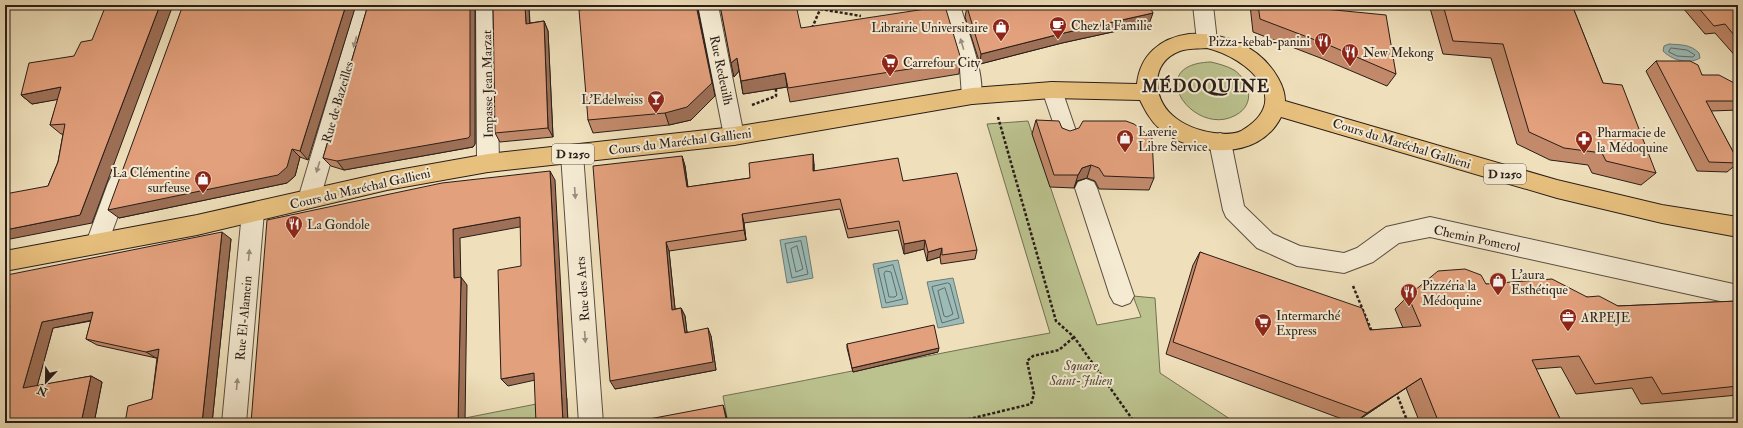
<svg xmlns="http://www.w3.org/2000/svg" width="1743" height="428" viewBox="0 0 1743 428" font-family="'IM FELL Double Pica',serif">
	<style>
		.green { fill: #bbc28e; stroke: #727053 }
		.water { fill: #9cbbb7; stroke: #6e7c77 }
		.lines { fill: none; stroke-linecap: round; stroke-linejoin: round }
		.shore { stroke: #626c68; stroke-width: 1 }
		.minor-casing { stroke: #5a4e41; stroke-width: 2 }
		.major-casing { stroke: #291d18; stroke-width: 2 }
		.path { stroke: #291d18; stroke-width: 2.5; stroke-dasharray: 3 2; stroke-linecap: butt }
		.minor { fill: #f5ebd3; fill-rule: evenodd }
		.major { fill: #e8c07e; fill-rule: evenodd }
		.wall { fill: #c28a6b; stroke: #291d18 }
		.shaded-wall { fill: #9e7057; stroke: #291d18 }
		.building { fill: #e2a07c; stroke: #291d18 }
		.oneway { fill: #998e7f }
		.labels { text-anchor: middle; stroke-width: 4; stroke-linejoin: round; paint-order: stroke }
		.shield { fill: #f5ebd3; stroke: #665b50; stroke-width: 1 }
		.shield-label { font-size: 12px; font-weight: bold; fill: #291d18 }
		.poi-label { font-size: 13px; fill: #291d18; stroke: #f5ebd3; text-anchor: start }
		.street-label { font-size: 13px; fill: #291d18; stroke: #f5ebd3 }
		.park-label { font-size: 13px; font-style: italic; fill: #554f3b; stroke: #f5ebd3 }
		.district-label { font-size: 17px; font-weight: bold; letter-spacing: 1px; fill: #291d18; stroke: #f5ebd3 }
	</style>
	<rect width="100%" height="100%" fill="#efe0bb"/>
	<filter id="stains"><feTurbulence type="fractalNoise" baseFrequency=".005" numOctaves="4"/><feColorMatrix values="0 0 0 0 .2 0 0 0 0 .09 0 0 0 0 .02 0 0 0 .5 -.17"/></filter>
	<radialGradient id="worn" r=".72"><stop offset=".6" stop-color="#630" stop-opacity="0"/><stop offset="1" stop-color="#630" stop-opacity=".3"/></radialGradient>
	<path class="green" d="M 1211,62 C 1219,64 1227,66 1234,70 C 1250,81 1256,104 1236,115 C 1194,139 1141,64 1211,62 Z
		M 1028,121 L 1097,325 L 1141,317 L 1133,296 L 1155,298 L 1160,373 L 1236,423 L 728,423 L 723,396 C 832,376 941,352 1050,333 L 987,124 Z
		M 567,398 L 568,423 L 465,423 L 465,418 Z"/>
	<path class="water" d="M 1669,44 C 1681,45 1690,44 1699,53 L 1700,58 C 1688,65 1672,60 1663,51 L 1664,46 Z
		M 806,236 L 813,278 L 787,283 L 780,240 Z
		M 898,260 L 908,304 L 882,308 L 873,264 Z
		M 953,278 L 964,323 L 938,328 L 927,282 Z"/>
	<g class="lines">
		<path class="shore" d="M 1671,48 L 1687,50 L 1695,55 L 1693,57 L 1677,56 L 1669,52 Z
			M 801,241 L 808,274 L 792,278 L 785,244 Z
			M 797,246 L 803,269 L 796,272 L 791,249 Z
			M 893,265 L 903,299 L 886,303 L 878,269 Z
			M 886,271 L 891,272 L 897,295 L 895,297 L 889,297 L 884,274 Z
			M 948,283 L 950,284 L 959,318 L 942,323 L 932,287 Z
			M 945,288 L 953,314 L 947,317 L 944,316 L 938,291 Z"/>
		<g class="minor-casing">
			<path id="minor" d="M 356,5 L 376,5 L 320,199 L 317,206 L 309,208 L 301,206 L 298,199 Z
				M 476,5 L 496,5 L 499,163 L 496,169 L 488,172 L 480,169 L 477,163 Z
				M 698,5 L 718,5 L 744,136 L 741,142 L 734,145 L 727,142 L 724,136 Z
				M 940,5 L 960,5 C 966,27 989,82 979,102 L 972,104 L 965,102 L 962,96 L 960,69 Z
				M 1193,5 L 1213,5 L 1217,41 L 1214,46 L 1207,48 L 1200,46 L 1197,41 Z
				M 1052,82 L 1059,84 L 1062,90 L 1077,134 L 1074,140 L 1067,143 L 1060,140 L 1057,134 L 1042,90 L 1045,84 Z
				M 1220,133 L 1227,136 L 1231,142 L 1244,206 L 1273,234 L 1300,246 L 1344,253 L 1357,248 L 1386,227 L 1430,217 L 1738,285 L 1738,305 L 1430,237 L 1399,243 L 1373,262 L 1344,273 L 1297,266 L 1257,248 L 1226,217 L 1223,210 L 1209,142 L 1213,136 Z
				M 572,145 L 579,148 L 583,154 L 603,423 L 579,423 L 561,154 L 565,148 Z
				M 119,174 L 127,177 L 130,183 L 108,243 L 105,250 L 97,253 L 89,250 L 86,243 L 108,183 L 111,177 Z
				M 1086,179 L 1094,182 L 1097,188 L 1134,296 L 1130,303 L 1122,306 L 1114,303 L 1110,296 L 1075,188 L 1078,182 Z
				M 253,203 L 261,205 L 264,212 L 246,423 L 222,423 L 242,212 L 245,205 Z"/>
		</g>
		<g class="major-casing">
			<path id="major" d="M 1189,34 C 1224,32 1260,46 1278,78 C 1282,85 1285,93 1285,101 L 1557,180 L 1662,205 L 1738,217 L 1738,237 L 1662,223 L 1557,198 L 1281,117 C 1259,162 1192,157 1159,128 C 1150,120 1145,110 1140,100 L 1052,98 L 972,104 L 734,145 L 488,172 L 387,190 L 197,235 L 5,271 L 5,251 L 197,215 L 387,172 L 488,154 L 734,127 L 972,88 L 1052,82 L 1137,84 C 1140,55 1160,38 1189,34 ZM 1207,48 C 1248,58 1295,100 1241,131 C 1233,135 1222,134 1214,133 C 1199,131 1183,125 1172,115 C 1152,97 1150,62 1180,51 C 1189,48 1198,49 1207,48 Z"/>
		</g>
		<path class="path" d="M 820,9 L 861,16
			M 812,28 L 822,5
			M 752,105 L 776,96 L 776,86
			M 998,117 L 1056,321 L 1074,337 L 1135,423
			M 1353,286 L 1372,332
			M 1396,392 L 1408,423
			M 959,423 L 961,421 L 1031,404 L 1034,394 L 1027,361 L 1033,356 L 1059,350 L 1074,337"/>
		<use href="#minor" class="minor"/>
		<use href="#major" class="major"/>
	</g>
	<path class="wall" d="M 257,5 L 256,8 L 308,160 L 300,157 L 295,176 L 287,183 L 119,218 Z
		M 368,5 L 475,5 L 475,144 L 473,147 L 344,170 L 331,166 L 323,158 Z
		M 493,5 L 529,5 L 530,23 L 544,21 L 548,31 L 553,137 L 500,142 L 495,133 Z
		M 609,5 L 697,5 L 715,96 L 691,120 L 669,125 L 593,133 L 588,120 Z
		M 720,5 L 801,28 L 960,61 L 959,74 L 790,102 L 787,87 L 743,94 L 739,71 L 734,77 Z
		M 971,5 L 1149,5 L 1149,24 L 1062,43 L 980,64 L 965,17 L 967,7 L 971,6 Z
		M 1250,5 L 1304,5 L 1304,7 L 1396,74 L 1387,86 L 1323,59 L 1253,32 Z
		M 1432,5 L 1572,5 L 1603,83 L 1656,173 L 1641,185 L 1592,173 L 1588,165 L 1550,160 L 1517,144 L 1491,58 L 1443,54 L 1430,8 Z
		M 1686,5 L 1738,5 L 1738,59 L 1715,33 L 1705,34 L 1683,8 Z
		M 74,56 L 92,223 L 48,186 L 58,162 L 63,134 L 61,134 L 50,125 L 58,99 L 32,104 L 21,95 Z
		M 1656,61 L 1702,75 L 1738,85 L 1738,110 L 1711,111 L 1738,161 L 1738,163 L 1727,172 L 1697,171 L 1646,71 Z
		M 1036,120 L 1062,128 L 1154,178 L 1149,190 L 1099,189 L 1095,181 L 1087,178 L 1077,181 L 1074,188 L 1050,187 L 1032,134 Z
		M 682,156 L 685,166 L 688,187 L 750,178 L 814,164 L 814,171 L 903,181 L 977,250 L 975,259 L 941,264 L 940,257 L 927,261 L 924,249 L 904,254 L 898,230 L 848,238 L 840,209 L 744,223 L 746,240 L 669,251 L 675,309 L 681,308 L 685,316 L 687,332 L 711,336 L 716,370 L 615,389 Z
		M 231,239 L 212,423 L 125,423 L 152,399 L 157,358 L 156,358 L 97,345 L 86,339 L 91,321 L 53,328 L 37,386 L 91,376 L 102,382 L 94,423 L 5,423 L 7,315 L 5,315 L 5,277 Z
		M 1200,252 L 1370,330 L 1403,328 L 1395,309 L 1408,296 L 1486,284 L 1587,297 L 1618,306 L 1738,301 L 1738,395 L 1641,404 L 1632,388 L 1576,394 L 1561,367 L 1536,369 L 1562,423 L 1420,423 L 1406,388 L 1354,423 L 1353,423 L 1166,354 L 1193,265 Z
		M 847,344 L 938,352 L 853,372 L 847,348 Z"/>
	<path class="shaded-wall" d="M 160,5 L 173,5 L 92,223 L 5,240 L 5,230 L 80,215 Z
		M 246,5 L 257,5 L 253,19 L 245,9 Z
		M 346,5 L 356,5 L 308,160 L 300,151 Z
		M 470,5 L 475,5 L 475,144 L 473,147 L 344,170 L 337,161 Z
		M 525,5 L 529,5 L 530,34 L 526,24 Z
		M 696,5 L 697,5 L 715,96 L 691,120 L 669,125 L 665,113 Z
		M 1153,13 L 1149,24 L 1062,43 L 980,64 L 981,54 L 1064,33 Z
		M 544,21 L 548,31 L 553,137 L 548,128 Z
		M 737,58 L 739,71 L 734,77 L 731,63 Z
		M 785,73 L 787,87 L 743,94 L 741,81 Z
		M 61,87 L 72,97 L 32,104 L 21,95 Z
		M 292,149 L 300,157 L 295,176 L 287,183 L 119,218 L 108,210 Z
		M 813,154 L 814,164 L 814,181 L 813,171 Z
		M 682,156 L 685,166 L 689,197 L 687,187 Z
		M 1091,165 L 1087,178 L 1077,181 L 1074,188 L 1078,175 L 1082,168 Z
		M 550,171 L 555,180 L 568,423 L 563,423 Z
		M 742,214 L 744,223 L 746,240 L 744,230 Z
		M 520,217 L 525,226 L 460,238 L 461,286 L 454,278 L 453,229 Z
		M 222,232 L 231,239 L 212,423 L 202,423 Z
		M 925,240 L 924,249 L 904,254 L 904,244 Z
		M 666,242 L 669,251 L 676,318 L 672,310 Z
		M 942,248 L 940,257 L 927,261 L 928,252 Z
		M 461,277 L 467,285 L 465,423 L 458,423 Z
		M 10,306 L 21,312 L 5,315 L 5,307 Z
		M 681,308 L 685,316 L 688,341 L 685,333 Z
		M 93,312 L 103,318 L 53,328 L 35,394 L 23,388 L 42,322 Z
		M 708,328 L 711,336 L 716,370 L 615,389 L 610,381 Z
		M 939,348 L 938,352 L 853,372 L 852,368 Z
		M 159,349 L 168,355 L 156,358 L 146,352 Z
		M 534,373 L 540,379 L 508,386 L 501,379 Z
		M 91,376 L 102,382 L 94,423 L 81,423 Z
		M 1421,378 L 1406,388 L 1354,423 L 1367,413 Z
		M 723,405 L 725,411 L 728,423 L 727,423 Z"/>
	<path class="building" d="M 106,5 L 160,5 L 80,215 L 5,230 L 5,194 L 48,186 L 58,162 L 65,124 L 50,125 L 61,87 L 21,95 L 29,63 L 74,56 L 81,42 L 92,40 Z
		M 183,5 L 246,5 L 245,9 L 296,5 L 346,5 L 300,151 L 292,149 L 287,167 L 278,175 L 108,210 Z
		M 368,5 L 470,5 L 470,136 L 468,138 L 337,161 L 323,158 Z
		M 493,5 L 525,5 L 526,24 L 544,21 L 548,128 L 495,133 Z
		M 609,5 L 696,5 L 712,83 L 687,107 L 665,113 L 588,120 L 579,10 Z
		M 720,5 L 796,5 L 801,28 L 945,6 L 960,56 L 960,61 L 788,88 L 785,73 L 741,81 L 737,58 L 731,63 Z
		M 973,5 L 1149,5 L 1153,13 L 1064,33 L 981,54 L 967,7 L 974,6 Z
		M 1258,5 L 1304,5 L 1304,7 L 1386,15 L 1396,74 L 1331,46 L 1260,19 Z
		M 1443,5 L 1572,5 L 1603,83 L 1622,85 L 1656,173 L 1606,161 L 1602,153 L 1564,148 L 1529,132 L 1503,44 L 1453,41 Z
		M 1696,5 L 1738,5 L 1738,40 L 1725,24 L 1714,26 Z
		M 1656,61 L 1690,61 L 1698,65 L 1702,75 L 1719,75 L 1738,85 L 1738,101 L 1706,101 L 1738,161 L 1738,163 L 1709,162 Z
		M 1036,120 L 1059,121 L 1062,128 L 1070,131 L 1079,128 L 1083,121 L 1126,121 L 1134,124 L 1152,138 L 1154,178 L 1104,176 L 1099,168 L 1091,165 L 1082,168 L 1078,175 L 1054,175 Z
		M 813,154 L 813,171 L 898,158 L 903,181 L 957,173 L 977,250 L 942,255 L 942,248 L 928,252 L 925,240 L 904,244 L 899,221 L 848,229 L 840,199 L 742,214 L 744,230 L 666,242 L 672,310 L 681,308 L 685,333 L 708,328 L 713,362 L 610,381 L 593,166 L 682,156 L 687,187 L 750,178 L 749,163 Z
		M 550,171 L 563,423 L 536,423 L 534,373 L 501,379 L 498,270 L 521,266 L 520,217 L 453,229 L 454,278 L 461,277 L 458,423 L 251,423 L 267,220 L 442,183 Z
		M 222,232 L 202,423 L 125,423 L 128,406 L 152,399 L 159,349 L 146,352 L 86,339 L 93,312 L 42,322 L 23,388 L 91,376 L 81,423 L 5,423 L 5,322 L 10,306 L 5,307 L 5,277 L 7,275 Z
		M 1200,252 L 1362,308 L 1370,330 L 1421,326 L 1408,296 L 1438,271 L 1465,269 L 1481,275 L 1486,284 L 1552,279 L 1587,297 L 1599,296 L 1618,306 L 1738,301 L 1738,386 L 1662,394 L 1652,377 L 1595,384 L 1579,356 L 1532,360 L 1562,423 L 1439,423 L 1421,378 L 1367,413 L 1173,342 Z
		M 934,325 L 939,348 L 852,368 L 847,344 Z
		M 723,405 L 727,423 L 628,423 Z"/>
	<defs><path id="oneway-solid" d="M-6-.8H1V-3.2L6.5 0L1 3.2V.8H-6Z"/></defs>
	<g class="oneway">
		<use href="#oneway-solid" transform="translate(355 42) rotate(106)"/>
		<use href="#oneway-solid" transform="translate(962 44) rotate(-107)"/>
		<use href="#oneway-solid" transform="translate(318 167) rotate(107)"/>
		<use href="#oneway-solid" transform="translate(575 193) rotate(86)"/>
		<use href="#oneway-solid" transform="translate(249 255) rotate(-85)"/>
		<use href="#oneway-solid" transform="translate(585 337) rotate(86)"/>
		<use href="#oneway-solid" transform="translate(237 384) rotate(-85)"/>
	</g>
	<defs>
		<g id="cafe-pin" transform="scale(0.9)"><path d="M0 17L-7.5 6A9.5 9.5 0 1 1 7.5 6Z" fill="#8f2418" stroke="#f5ebd3"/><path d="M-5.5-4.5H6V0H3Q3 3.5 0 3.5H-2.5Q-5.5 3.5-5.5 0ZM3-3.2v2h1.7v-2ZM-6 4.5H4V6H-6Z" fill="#fff"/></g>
		<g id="shop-pin" transform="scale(0.9)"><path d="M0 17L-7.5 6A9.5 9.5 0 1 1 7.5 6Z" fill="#8f2418" stroke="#f5ebd3"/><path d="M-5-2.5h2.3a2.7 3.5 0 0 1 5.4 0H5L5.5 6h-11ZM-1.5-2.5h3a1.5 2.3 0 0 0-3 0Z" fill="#fff"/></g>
		<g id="restaurant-pin" transform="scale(0.9)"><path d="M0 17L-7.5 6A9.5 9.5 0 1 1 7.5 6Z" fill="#8f2418" stroke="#f5ebd3"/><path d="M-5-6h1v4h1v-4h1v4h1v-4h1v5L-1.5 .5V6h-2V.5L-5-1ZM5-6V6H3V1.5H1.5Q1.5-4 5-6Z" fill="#fff"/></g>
		<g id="supermarket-pin" transform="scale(0.9)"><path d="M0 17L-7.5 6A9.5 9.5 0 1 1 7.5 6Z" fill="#8f2418" stroke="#f5ebd3"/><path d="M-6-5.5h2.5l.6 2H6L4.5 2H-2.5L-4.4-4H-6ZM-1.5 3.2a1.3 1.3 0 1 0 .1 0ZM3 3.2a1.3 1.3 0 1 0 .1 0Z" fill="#fff"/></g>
		<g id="bar-pin" transform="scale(0.9)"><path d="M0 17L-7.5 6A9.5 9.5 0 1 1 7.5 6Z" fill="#8f2418" stroke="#f5ebd3"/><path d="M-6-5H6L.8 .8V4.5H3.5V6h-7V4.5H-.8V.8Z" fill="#fff"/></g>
		<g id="pharmacy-pin" transform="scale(0.9)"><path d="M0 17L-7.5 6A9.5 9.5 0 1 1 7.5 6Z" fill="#8f2418" stroke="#f5ebd3"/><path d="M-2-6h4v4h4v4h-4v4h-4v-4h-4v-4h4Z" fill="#fff"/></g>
		<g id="office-pin" transform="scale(0.9)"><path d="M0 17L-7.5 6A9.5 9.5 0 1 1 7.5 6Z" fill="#8f2418" stroke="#f5ebd3"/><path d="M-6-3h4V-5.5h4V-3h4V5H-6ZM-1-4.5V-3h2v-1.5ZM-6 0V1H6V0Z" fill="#fff"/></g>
	</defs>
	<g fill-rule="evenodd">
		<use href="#cafe-pin" x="1058" y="25"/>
		<use href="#shop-pin" x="1001" y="27"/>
		<use href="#restaurant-pin" x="1323" y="41"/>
		<use href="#restaurant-pin" x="1350" y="52"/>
		<use href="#supermarket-pin" x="890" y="62"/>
		<use href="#bar-pin" x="656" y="99"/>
		<use href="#shop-pin" x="1125" y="138"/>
		<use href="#pharmacy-pin" x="1584" y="139"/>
		<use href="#shop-pin" x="203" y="179"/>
		<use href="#restaurant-pin" x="294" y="224"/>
		<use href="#shop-pin" x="1498" y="281"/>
		<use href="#restaurant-pin" x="1409" y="292"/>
		<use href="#office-pin" x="1568" y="317"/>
		<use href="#supermarket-pin" x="1263" y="322"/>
	</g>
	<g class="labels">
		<g class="shield">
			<rect x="552" y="144" width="42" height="20" rx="3"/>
			<rect x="1484" y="164" width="42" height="20" rx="3"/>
		</g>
		<g class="shield-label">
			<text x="573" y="158">D 1250</text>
			<text x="1505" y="178">D 1250</text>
		</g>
		<g class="poi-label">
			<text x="1071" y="30">Chez la Familie</text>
			<text x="988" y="32" text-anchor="end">Librairie Universitaire</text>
			<text x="1310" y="46" text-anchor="end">Pizza-kebab-panini</text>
			<text x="1363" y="57">New Mekong</text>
			<text x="903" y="67">Carrefour City</text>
			<text x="643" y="104" text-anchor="end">L'Edelweiss</text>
			<text x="1138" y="136">Laverie<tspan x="1138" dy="15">Libre Service</tspan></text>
			<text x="1597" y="137">Pharmacie de<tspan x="1597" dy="15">la Médoquine</tspan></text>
			<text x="190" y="177" text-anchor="end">La Clémentine<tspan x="190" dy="15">surfeuse</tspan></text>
			<text x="307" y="229">La Gondole</text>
			<text x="1511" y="279">L'aura<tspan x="1511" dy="15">Esthétique</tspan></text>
			<text x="1422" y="290">Pizzéria la<tspan x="1422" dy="15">Médoquine</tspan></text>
			<text x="1276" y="320">Intermarché<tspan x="1276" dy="15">Express</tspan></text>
			<text x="1581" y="322">ARPEJE</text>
		</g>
		<g class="street-label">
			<text transform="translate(722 70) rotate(78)" y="5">Rue Redeuilh</text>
			<text transform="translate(487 84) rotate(-91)" y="5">Impasse Jean Marzat</text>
			<text transform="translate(337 102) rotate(-74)" y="5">Rue de Bazeilles</text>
			<text transform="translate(680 141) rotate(-7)" y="5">Cours du Maréchal Gallieni</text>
			<text transform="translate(1402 143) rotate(17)" y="5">Cours du Maréchal Gallieni</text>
			<text transform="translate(360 188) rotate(-13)" y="5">Cours du Maréchal Gallieni</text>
			<text transform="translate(1477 238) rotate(12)" y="5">Chemin Pomerol</text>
			<text transform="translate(582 289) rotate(-94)" y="5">Rue des Arts</text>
			<text transform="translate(243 318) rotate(-85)" y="5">Rue El-Alamein</text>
		</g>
		<g class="park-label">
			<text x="1081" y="370">Square<tspan x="1081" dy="15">Saint-Julien</tspan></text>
		</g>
		<g class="district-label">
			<text x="1206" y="92">MÉDOQUINE</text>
		</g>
	</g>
	<rect width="1743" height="428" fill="none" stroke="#efe0bb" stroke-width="20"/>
	<rect x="6" y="6" width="1731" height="416" fill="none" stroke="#291d18" stroke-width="2"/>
	<rect x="10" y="10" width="1723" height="408" fill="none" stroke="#291d18"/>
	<g transform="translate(46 382) rotate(202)" stroke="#f5ebd3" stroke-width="3" paint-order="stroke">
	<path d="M0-3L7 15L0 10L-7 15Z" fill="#291d18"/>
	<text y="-6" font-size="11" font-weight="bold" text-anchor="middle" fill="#291d18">N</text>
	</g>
	<rect width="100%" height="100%" filter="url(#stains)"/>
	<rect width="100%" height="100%" fill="url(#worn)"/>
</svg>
